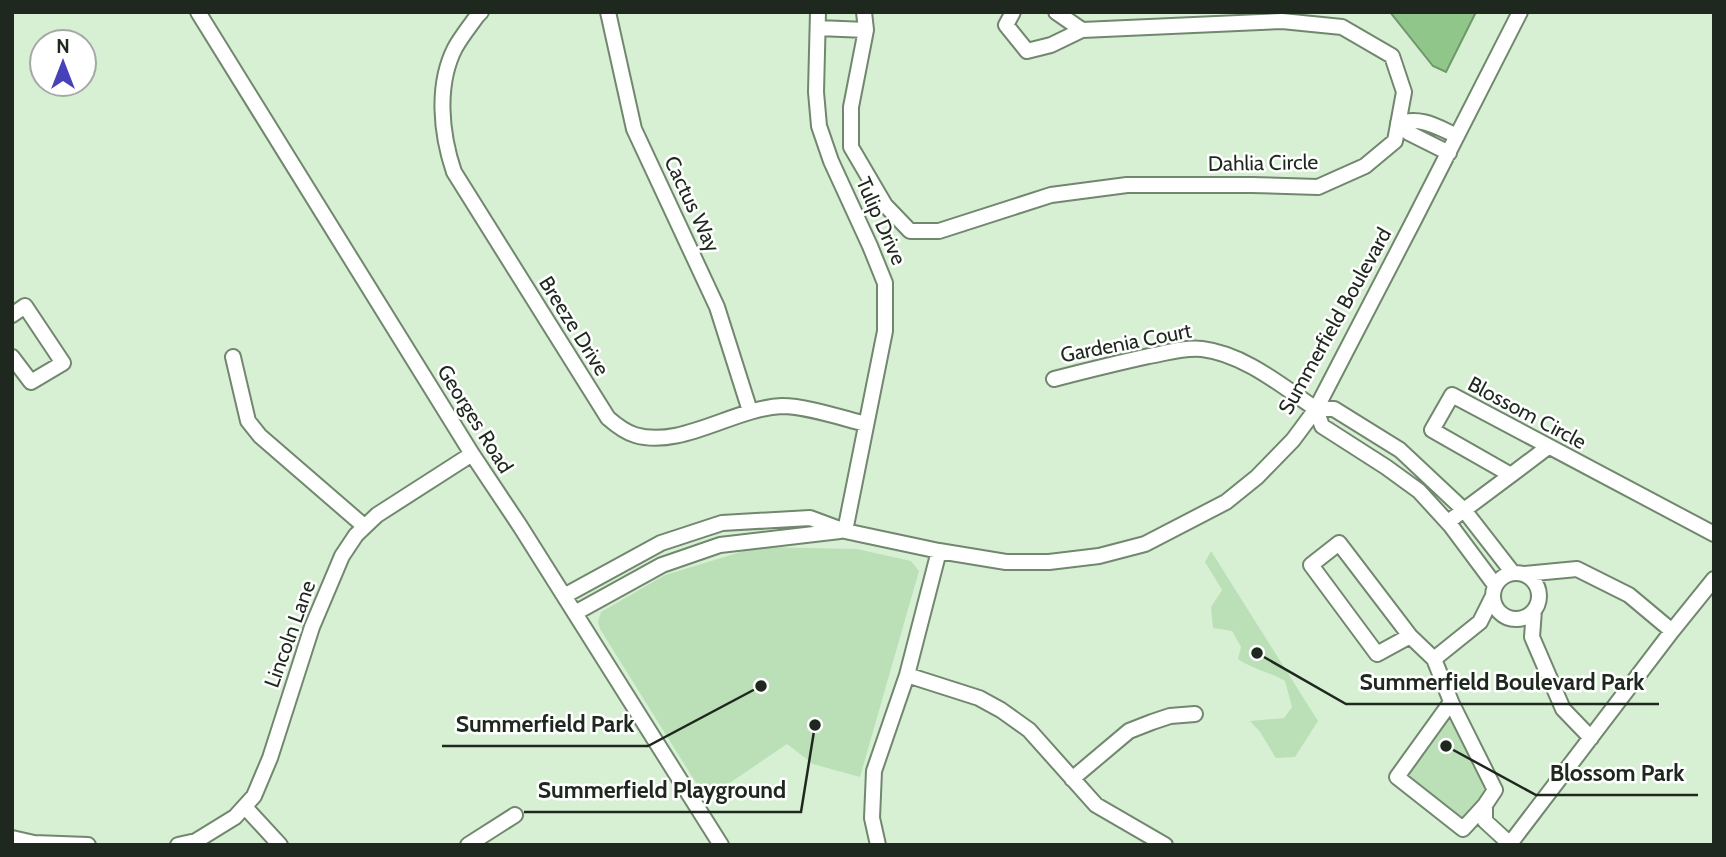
<svg xmlns="http://www.w3.org/2000/svg" width="1726" height="857" viewBox="0 0 1726 857" font-family="Cabin,sans-serif">
	<style>
		.green { fill: #bbe0b7 }
		.water { fill: #90c68a; stroke: #6e976a; stroke-width: 2 }
		.lines { fill: none; stroke-linecap: round; stroke-linejoin: round }
		.minor-casing { stroke: #71876e; stroke-width: 18 }
		.minor { stroke: #fff; stroke-width: 14 }
		.labels { text-anchor: middle; stroke-width: 5; stroke-linejoin: round; paint-order: stroke }
		.street-label { font-size: 21px; fill: #1f281e; stroke: #fff }
		.leader { fill: none; stroke: #1f281e; stroke-width: 2.5 }
		.callout-dot { fill: #1f281e; stroke: #fff; stroke-width: 2.5 }
		.callout-label { font-size: 23px; text-anchor: middle; font-weight: bold; fill: #1f281e; stroke: #fff; stroke-width: 5; stroke-linejoin: round; paint-order: stroke }
	</style>
	<rect width="100%" height="100%" fill="#d7f0d4"/>
	<path class="green" d="M 757,547 L 857,549 L 911,561 L 919,571 L 860,777 L 813,764 L 787,744 L 706,799 L 600,629 L 598,622 L 601,612 L 665,575 Z
		M 1211,551 L 1318,721 L 1295,757 L 1276,758 L 1260,732 L 1250,721 L 1284,718 L 1292,707 L 1285,681 C 1270,672 1252,669 1238,659 L 1241,647 L 1232,631 L 1213,628 L 1211,607 L 1222,590 L 1205,562 Z
		M 1449,718 L 1489,788 L 1461,819 L 1406,773 Z"/>
	<path class="water" d="M 1390,12 L 1476,12 L 1446,72 L 1433,66 Z"/>
	<g class="lines">
		<g class="minor-casing">
			<path id="minor" d="M 198,12 L 472,454 L 520,526 L 721,845
				M 481,12 L 477,16 C 470,26 461,37 455,48 C 436,85 441,134 454,172 L 608,418 C 616,425 625,432 635,435 C 681,449 734,408 782,406 C 806,406 842,418 866,424
				M 608,12 L 634,129 L 717,307 L 750,411
				M 818,12 L 816,92 L 819,126 L 831,161 L 870,246 L 885,283 L 885,331 L 845,531
				M 864,12 L 866,30 L 851,107 L 851,147 L 885,205 L 910,231 L 939,231 L 1051,195 L 1127,185 L 1252,185 L 1318,187 L 1365,166 L 1395,141 L 1404,92 L 1392,56 L 1342,27 L 1282,21 L 1082,30 L 1056,12
				M 1013,12 L 1006,25 L 1027,51 L 1051,45 L 1082,30
				M 818,28 L 866,30
				M 1449,153 L 1409,133 L 1398,123 C 1423,117 1435,126 1457,136
				M 12,315 L 25,306 L 63,363 L 31,382 L 12,357
				M 233,357 L 248,421 L 260,436 L 364,526
				M 1054,379 C 1085,371 1117,363 1149,356 C 1166,353 1185,347 1202,349 C 1244,354 1282,386 1316,409
				M 1316,409 L 1334,409 L 1400,450 L 1464,510 L 1513,573
				M 1316,409 L 1322,426 L 1386,467 L 1419,491 L 1451,526 L 1495,585
				M 1511,475 L 1548,447
				M 1448,522 L 1511,475 L 1432,430 L 1452,395 L 1714,534
				M1493 596a23 23 0 1 1 46 0a23 23 0 1 1-46 0Z
				M 1524,574 L 1577,569 L 1629,595 L 1672,631 L 1714,579
				M 564,596 L 661,543 L 722,523 L 810,518 L 845,531 L 939,551 L 1006,562 L 1049,562 L 1099,556 L 1145,544 L 1226,502 L 1257,477 L 1293,440 L 1316,409 L 1413,222 L 1520,12
				M 1534,610 L 1532,637 L 1563,709 L 1591,738
				M 575,613 L 662,565 L 720,545 L 840,531
				M 1410,636 L 1377,654 L 1311,565 L 1339,543 L 1410,636 L 1434,659
				M 907,675 L 979,698 L 1001,710 L 1029,730 L 1096,805 L 1165,845
				M 1451,702 L 1495,790 L 1485,805 L 1463,829 L 1397,777 Z
				M 1452,704 L 1434,659 L 1480,622 L 1492,598
				M 1072,779 L 1129,731 L 1152,722 L 1170,716 L 1195,714
				M 1485,805 L 1485,821 L 1510,844
				M 245,807 L 280,845
				M 12,838 L 34,843 L 88,845
				M 178,845 L 196,841 L 235,817 L 254,796 L 270,758 L 312,627 L 342,556 L 356,535 L 377,515 L 472,454
				M 468,845 L 515,815
				M 878,845 L 872,818 L 874,771 L 907,675 L 939,551
				M 1509,845 L 1672,631"/>
		</g>
		<use href="#minor" class="minor"/>
	</g>
	<g class="labels">
		<g class="street-label">
			<text transform="translate(1263 163) rotate(-1)" y="7">Dahlia Circle</text>
			<text transform="translate(692 204) rotate(65)" y="7">Cactus Way</text>
			<text transform="translate(881 221) rotate(66)" y="7">Tulip Drive</text>
			<text transform="translate(1335 321) rotate(-61)" y="7">Summerfield Boulevard</text>
			<text transform="translate(574 326) rotate(58)" y="7">Breeze Drive</text>
			<text transform="translate(1126 343) rotate(-11)" y="7">Gardenia Court</text>
			<text transform="translate(1527 413) rotate(28)" y="7">Blossom Circle</text>
			<text transform="translate(475 419) rotate(58)" y="7">Georges Road</text>
			<text transform="translate(290 634) rotate(-70)" y="7">Lincoln Lane</text>
		</g>
	</g>
	<path class="leader" d="M1257 653L1346 704H1659M761 686L648 746H442M1446 746L1536 795H1698M815 725L801 812H524"/>
	<g class="callout-dot">
		<circle cx="1257" cy="653" r="7"/>
		<circle cx="761" cy="686" r="7"/>
		<circle cx="1446" cy="746" r="7"/>
		<circle cx="815" cy="725" r="7"/>
	</g>
	<g class="callout-label">
		<text x="1502" y="690">Summerfield Boulevard Park</text>
		<text x="545" y="732">Summerfield Park</text>
		<text x="1617" y="781">Blossom Park</text>
		<text x="662" y="798">Summerfield Playground</text>
	</g>
	<rect width="1726" height="857" fill="none" stroke="#1f281e" stroke-width="28"/>
	<g transform="translate(63 63)"><circle r="33" fill="#ffffff" stroke="#a5a9a5" stroke-width="2"/>
	<path d="M0-5L12 26L0 18L-12 26Z" fill="#4742b8"/>
	<text y="-10" font-size="19" font-weight="bold" text-anchor="middle" fill="#1f281e">N</text>
	</g>
</svg>
